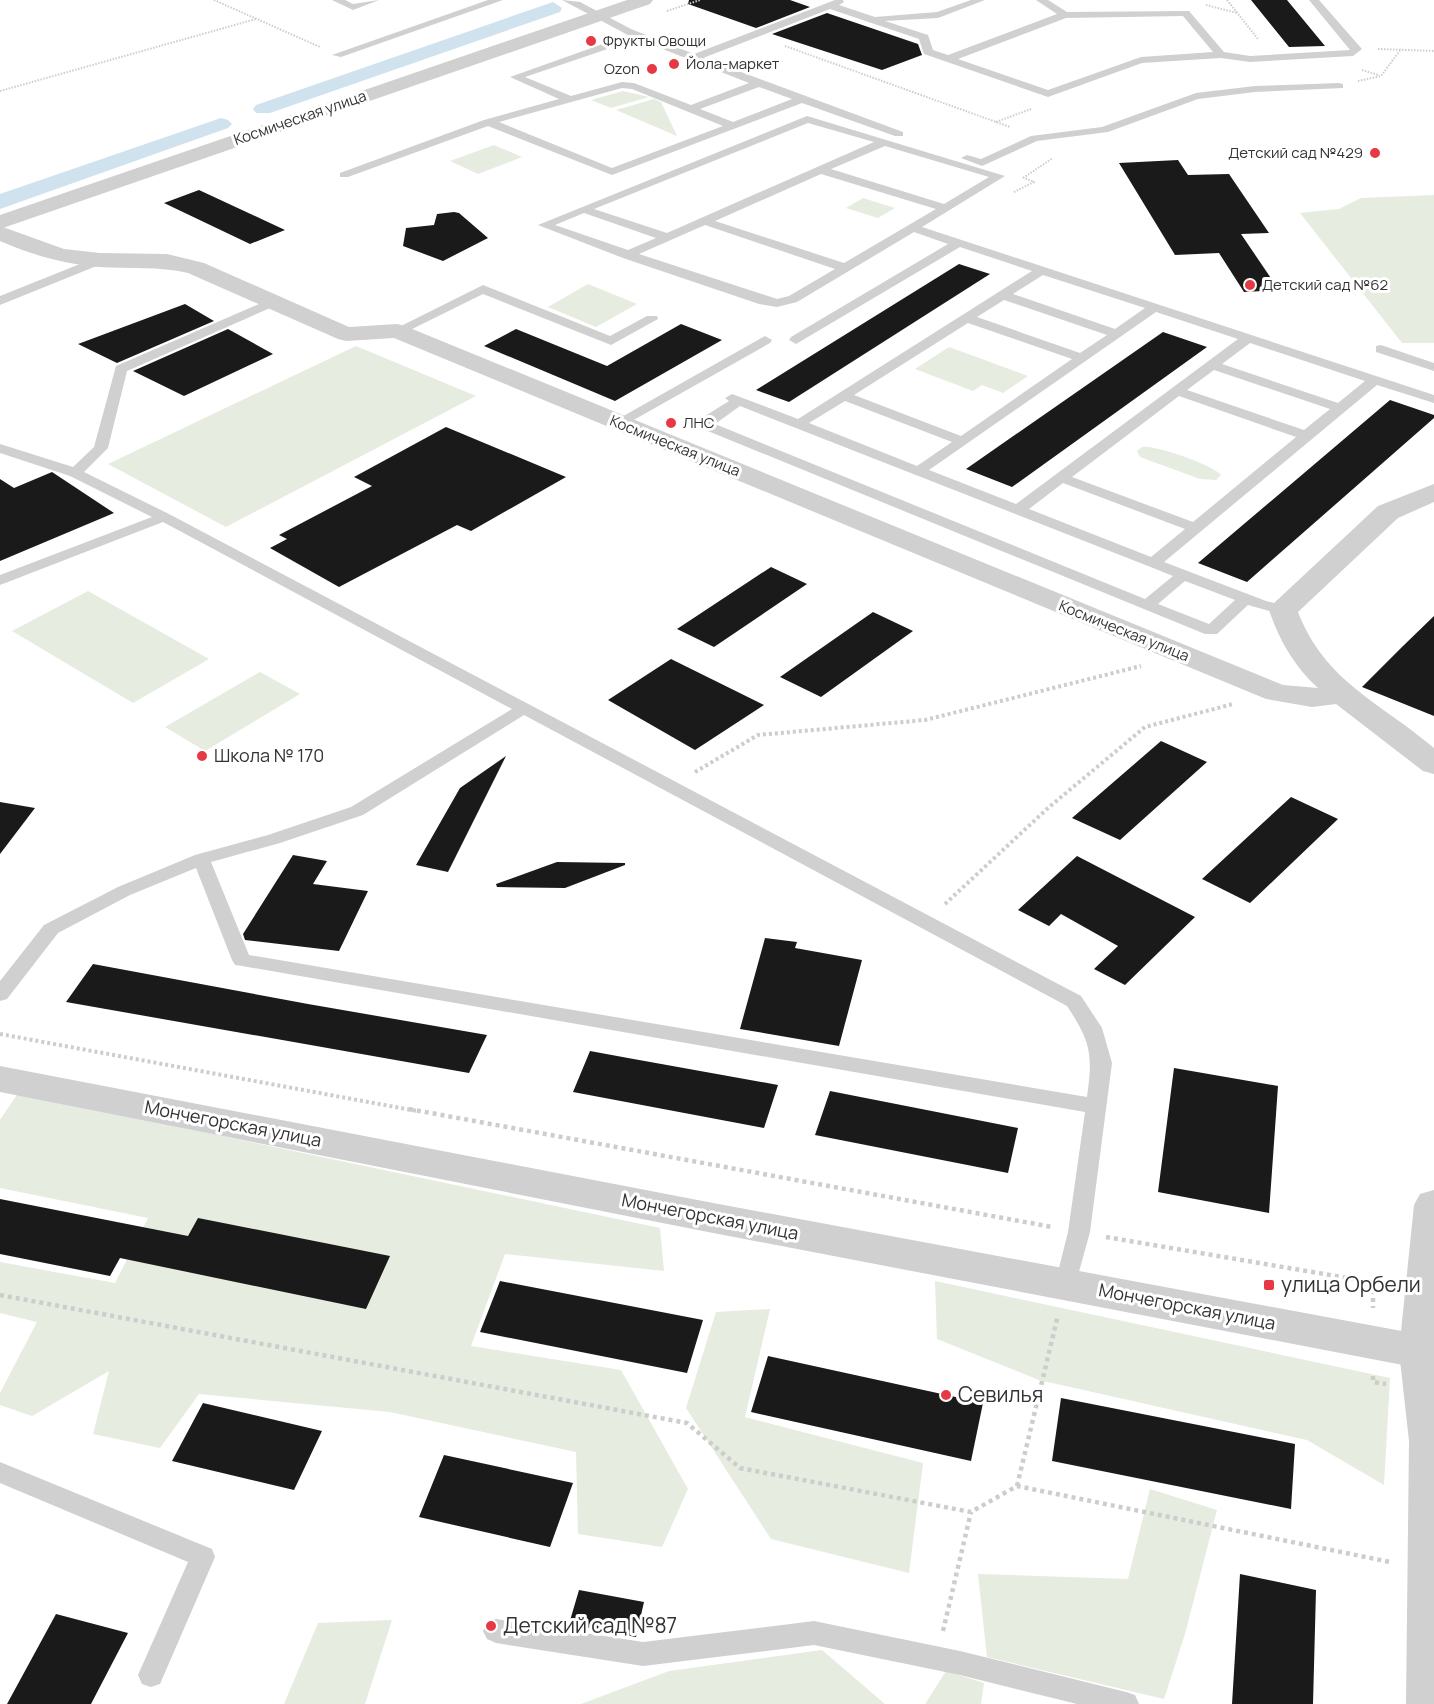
<svg xmlns="http://www.w3.org/2000/svg" width="1434" height="1704" viewBox="0 0 1434 1704" font-family="Manrope,sans-serif">
	<style>
		.green { fill: #e6ecdf }
		.lines { fill: none; stroke-linecap: round; stroke-linejoin: round }
		.canal { fill: #cfe2ee; fill-rule: evenodd }
		.building { fill: #1a1a1a }
		.path-far2 { stroke: #cdcdcd; stroke-width: 2; stroke-dasharray: 1.5 1.5; stroke-linecap: butt }
		.path-far1 { stroke: #cdcdcd; stroke-width: 4; stroke-dasharray: 3 3; stroke-linecap: butt }
		.path { stroke: #cdcdcd; stroke-width: 4.5; stroke-dasharray: 4 4; stroke-linecap: butt }
		.service { fill: #d0d0d0; fill-rule: evenodd }
		.minor { fill: #d0d0d0; fill-rule: evenodd }
		.tertiary { fill: #d0d0d0; fill-rule: evenodd }
		.poi-dot { fill: #e63946; stroke: #fff; stroke-width: 2 }
		.labels { text-anchor: middle; stroke-width: 6; stroke-linejoin: round; paint-order: stroke }
		.far-poi-label { font-size: 15px; fill: #333; stroke: #fff; text-anchor: start }
		.far-street-label { font-size: 15px; fill: #333; stroke: #fff }
		.poi-label { font-size: 18px; fill: #333; stroke: #fff; text-anchor: start }
		.street-label { font-size: 18px; fill: #333; stroke: #fff }
		.near-poi-label { font-size: 21px; fill: #333; stroke: #fff; text-anchor: start }
	</style>
	<rect width="100%" height="100%" fill="#fff"/>
	<path class="green" d="M 623,91 L 649,97 L 611,108 L 591,100 Z
		M 654,99 L 661,102 L 677,136 L 616,110 Z
		M 494,145 L 522,157 L 478,174 L 450,161 Z
		M 1434,195 L 1434,343 L 1402,343 L 1300,213 L 1339,209 L 1361,198 Z
		M 863,198 L 895,208 L 878,218 L 846,208 Z
		M 588,284 L 637,304 L 596,327 L 548,307 Z
		M 356,346 L 476,396 L 226,527 L 108,464 Z
		M 949,347 L 1028,376 L 1003,393 L 982,385 L 973,391 L 915,369 Z
		M 1142,447 C 1155,445 1213,465 1221,475 L 1216,480 L 1200,479 L 1140,457 L 1137,451 Z
		M 88,591 L 209,659 L 133,703 L 12,631 Z
		M 260,672 L 300,694 L 205,751 L 165,727 Z
		M 18,1093 L 660,1228 L 664,1271 L 505,1254 L 471,1346 L 621,1370 L 688,1489 L 662,1547 L 578,1534 L 576,1452 L 390,1412 L 199,1394 L 160,1448 L 93,1434 L 109,1371 L 32,1416 L 0,1405 L 0,1393 L 37,1322 L 0,1313 L 0,1262 L 115,1283 L 148,1218 L 0,1188 L 0,1120 Z
		M 935,1281 L 1390,1378 L 1384,1485 L 1307,1440 L 1039,1380 L 937,1339 Z
		M 770,1309 L 745,1417 L 923,1463 L 909,1573 L 771,1539 L 686,1408 L 716,1312 Z
		M 1150,1489 L 1217,1510 L 1185,1634 L 1164,1699 L 987,1657 L 978,1574 L 1128,1579 Z
		M 392,1620 L 365,1704 L 284,1704 L 318,1623 Z
		M 822,1650 L 885,1704 L 581,1704 L 669,1671 Z
		M 946,1671 L 984,1683 L 981,1704 L 925,1704 Z"/>
	<g class="lines">
		<path class="canal" d="M 553,2 L 562,8 L 560,12 L 270,113 L 256,113 L 253,109 L 256,105 Z
			M 221,118 L 228,120 L 232,124 L 228,128 L 0,209 L 0,194 Z"/>
	</g>
	<path class="building" d="M 689,0 L 790,0 L 810,7 L 756,28 L 688,4 Z
		M 1251,0 L 1287,0 L 1325,46 L 1289,47 Z
		M 827,13 L 918,44 L 922,55 L 882,70 L 772,34 Z
		M 1178,160 L 1188,175 L 1229,174 L 1269,233 L 1241,234 L 1279,290 L 1244,292 L 1219,253 L 1175,255 L 1119,163 Z
		M 199,190 L 285,230 L 250,244 L 164,203 Z
		M 454,212 L 459,213 L 488,238 L 443,261 L 403,246 L 406,228 L 434,225 L 437,214 Z
		M 959,264 L 990,274 L 789,402 L 756,390 Z
		M 185,304 L 214,321 L 117,363 L 78,344 Z
		M 681,324 L 722,340 L 615,401 L 484,346 L 516,329 L 607,366 Z
		M 228,329 L 273,354 L 184,396 L 133,371 Z
		M 1163,332 L 1207,347 L 1012,487 L 966,469 Z
		M 1390,400 L 1434,415 L 1434,418 L 1247,582 L 1198,563 Z
		M 446,427 L 566,477 L 471,531 L 457,525 L 339,587 L 270,548 L 287,539 L 279,535 L 372,486 L 354,477 Z
		M 52,472 L 114,513 L 0,561 L 0,479 L 14,488 Z
		M 771,567 L 807,584 L 714,647 L 677,629 Z
		M 873,612 L 913,631 L 821,697 L 780,677 Z
		M 1434,616 L 1434,716 L 1362,687 L 1403,646 Z
		M 671,659 L 764,705 L 695,750 L 608,700 Z
		M 1161,741 L 1207,762 L 1120,840 L 1072,818 Z
		M 506,756 L 448,872 L 416,865 L 460,788 Z
		M 1291,797 L 1338,819 L 1250,903 L 1202,879 Z
		M 0,802 L 35,808 L 0,854 Z
		M 293,855 L 327,861 L 313,884 L 368,891 L 339,951 L 245,940 L 243,934 Z
		M 1077,856 L 1195,917 L 1125,985 L 1094,969 L 1118,946 L 1061,914 L 1049,926 L 1018,910 Z
		M 557,862 L 625,863 L 625,865 L 565,888 L 497,887 L 496,884 Z
		M 765,938 L 797,942 L 795,948 L 862,960 L 839,1046 L 740,1029 Z
		M 93,964 L 308,1004 L 487,1035 L 469,1073 L 66,1002 Z
		M 590,1051 L 628,1058 L 778,1085 L 764,1128 L 573,1092 Z
		M 1174,1068 L 1278,1086 L 1269,1213 L 1158,1192 Z
		M 830,1091 L 1018,1128 L 1008,1173 L 815,1135 Z
		M 0,1199 L 188,1236 L 198,1218 L 390,1256 L 366,1309 L 120,1258 L 110,1276 L 0,1254 Z
		M 500,1281 L 703,1320 L 687,1373 L 480,1332 Z
		M 768,1356 L 983,1403 L 971,1461 L 751,1412 Z
		M 1061,1398 L 1295,1444 L 1291,1509 L 1052,1461 Z
		M 203,1403 L 322,1431 L 294,1490 L 172,1461 Z
		M 444,1455 L 573,1483 L 550,1547 L 419,1517 Z
		M 1240,1574 L 1316,1590 L 1313,1704 L 1232,1704 Z
		M 579,1590 L 644,1602 L 636,1637 L 569,1624 Z
		M 56,1614 L 128,1633 L 91,1704 L 7,1704 Z"/>
	<g class="lines">
		<path class="path-far2" d="M 214,0 L 320,47
			M 1227,0 L 1258,39
			M 1206,5 L 1237,13
			M 667,11 L 700,0
			M 785,46 L 1010,127
			M 1378,49 L 1434,51
			M 1362,70 L 1378,75
			M 1358,81 L 1381,76 L 1401,49
			M 0,91 L 256,19
			M 996,122 L 1031,109
			M 1023,178 L 1053,158
			M 1014,192 L 1034,182 L 1022,177"/>
		<path class="path-far1" d="M 695,772 L 758,735 L 925,720 L 1141,666
			M 945,904 L 1048,808 L 1145,727 L 1233,704
			M 0,1034 L 417,1111"/>
		<path class="path" d="M 409,1109 L 1052,1227
			M 1106,1237 L 1389,1285
			M 1373,1282 L 1373,1308
			M 0,1295 L 687,1423 L 740,1468 L 971,1512 L 1017,1486 L 1390,1562
			M 1373,1376 L 1373,1382 L 1386,1384
			M 1017,1486 L 1058,1315
			M 943,1631 L 971,1512"/>
		<path class="service" d="M 332,0 L 345,0 L 353,4 L 379,0 L 353,10 Z
			M 488,0 L 503,0 L 341,57 L 332,55 Z
			M 562,0 L 580,2 L 631,29 L 694,54 L 835,0 L 843,0 L 844,2 L 839,5 L 875,17 L 937,12 L 971,0 L 985,0 L 938,18 L 885,21 L 928,35 L 933,50 L 948,55 L 1057,14 L 1036,0 L 1048,0 L 1067,12 L 1189,11 L 1224,52 L 1250,56 L 1350,50 L 1309,0 L 1319,0 L 1362,49 L 1353,56 L 1250,62 L 1221,58 L 1142,63 L 1048,97 L 924,54 L 919,39 L 830,9 L 703,58 L 903,132 L 903,136 L 895,136 L 802,103 L 612,175 L 488,126 L 348,177 L 340,177 L 340,173 L 484,120 L 559,99 L 510,77 L 628,35 ZM 1183,16 L 1213,52 L 1141,57 L 1048,90 L 958,59 L 1066,18 ZM 637,39 L 749,83 L 691,105 L 634,83 L 622,82 L 571,96 L 525,77 ZM 759,87 L 792,99 L 733,122 L 700,109 ZM 622,88 L 632,89 L 723,126 L 612,168 L 499,122 Z
			M 1339,83 L 1343,84 L 1343,88 L 1255,92 L 1198,99 L 1108,132 L 1037,141 L 982,166 L 961,158 L 967,155 L 981,159 L 1031,136 L 1102,127 L 1196,93 L 1255,86 Z
			M 807,116 L 1005,176 L 922,227 L 1434,395 L 1434,403 L 1377,385 L 1164,562 L 1266,601 L 1289,607 L 1291,610 L 1289,613 L 1283,615 L 1248,605 L 1217,634 L 1205,634 L 703,429 L 701,426 L 705,416 L 729,401 L 725,398 L 732,394 L 798,419 L 1032,271 L 960,247 L 796,344 L 789,340 L 791,337 L 948,244 L 914,232 L 797,302 L 777,307 L 759,304 L 623,258 L 538,225 ZM 808,123 L 874,142 L 667,233 L 594,209 ZM 885,146 L 989,177 L 944,204 L 831,169 ZM 821,174 L 936,209 L 844,263 L 715,221 ZM 584,213 L 656,238 L 628,250 L 555,225 ZM 705,225 L 835,269 L 789,296 L 777,299 L 639,254 ZM 1043,275 L 1145,308 L 1115,329 L 1013,294 ZM 1004,300 L 1107,335 L 1080,353 L 977,317 ZM 1156,312 L 1238,339 L 1016,504 L 929,470 ZM 968,323 L 1072,359 L 961,436 L 854,395 ZM 1250,343 L 1365,381 L 1338,403 L 1222,364 ZM 1214,370 L 1330,409 L 1304,430 L 1187,390 ZM 1179,396 L 1296,437 L 1193,522 L 1072,477 ZM 845,401 L 952,442 L 917,466 L 809,423 ZM 740,406 L 1148,566 L 1173,576 L 1145,599 L 715,424 ZM 1063,483 L 1185,529 L 1151,557 L 1029,509 ZM 1185,581 L 1235,600 L 1209,624 L 1158,604 Z
			M 100,256 L 106,260 L 104,263 L 0,305 L 0,296 Z
			M 483,285 L 610,336 L 647,316 L 657,316 L 658,319 L 611,345 L 483,294 L 402,334 L 397,335 L 391,331 Z
			M 273,298 L 279,302 L 277,305 L 127,371 L 108,448 L 84,472 L 169,514 L 1081,996 L 1102,1028 L 1112,1063 L 1090,1232 L 1074,1290 L 1066,1293 L 1058,1290 L 1055,1284 L 1068,1232 L 1085,1112 L 242,966 L 235,965 L 232,960 L 196,868 L 130,895 L 58,933 L 7,999 L 0,1001 L 0,981 L 44,925 L 118,887 L 195,855 L 268,835 L 351,807 L 512,709 L 163,522 L 0,585 L 0,575 L 152,517 L 70,476 L 0,453 L 0,444 L 73,467 L 94,447 L 116,366 ZM 524,715 L 1067,1006 C 1091,1042 1093,1055 1087,1097 L 249,955 L 211,862 L 280,843 L 363,815 Z
			M 765,336 L 772,340 L 770,343 L 623,426 L 618,427 L 611,423 Z
			M 1381,345 L 1434,363 L 1434,371 L 1376,352 L 1376,346 Z
			M 0,1462 L 212,1549 L 215,1557 L 160,1684 L 151,1687 L 142,1684 L 138,1675 L 188,1562 L 0,1483 Z
			M 496,1619 L 643,1642 L 814,1621 L 960,1651 L 1126,1692 L 1135,1695 L 1139,1704 L 1077,1704 L 960,1675 L 814,1645 L 643,1666 L 496,1643 L 487,1639 L 483,1631 L 487,1623 Z"/>
		<path class="minor" d="M 0,226 L 64,249 L 100,253 L 167,254 L 204,263 L 349,327 L 397,324 L 405,326 L 1283,685 L 1318,688 C 1294,666 1279,640 1269,610 L 1273,604 L 1378,506 L 1434,484 L 1434,502 L 1398,518 L 1298,612 C 1325,682 1380,702 1434,748 L 1434,774 L 1423,771 L 1336,704 L 1312,707 L 1266,699 L 394,338 L 346,341 L 338,339 L 188,273 C 159,266 130,269 99,267 C 64,264 32,255 0,241 Z
			M 1434,1190 L 1434,1704 L 1406,1704 L 1409,1441 L 1399,1351 L 1414,1205 L 1420,1194 Z"/>
		<path class="tertiary" d="M 627,0 L 653,0 L 650,4 L 0,229 L 0,215 Z
			M 0,1066 L 708,1202 L 1434,1337 L 1434,1371 L 708,1232 L 0,1092 Z"/>
	</g>
	<g class="poi-dot">
		<circle cx="591" cy="41" r="6"/>
		<circle cx="674" cy="64" r="6"/>
		<circle cx="652" cy="69" r="6"/>
		<circle cx="1375" cy="153" r="6"/>
		<circle cx="1250" cy="285" r="6"/>
		<circle cx="671" cy="423" r="6"/>
		<circle cx="202" cy="756" r="6"/>
		<rect x="1263" y="1279" width="12" height="12" rx="3"/>
		<circle cx="946" cy="1395" r="6"/>
		<circle cx="491" cy="1626" r="6"/>
	</g>
	<g class="labels">
		<g class="far-poi-label">
			<text x="603" y="46">Фрукты Овощи</text>
			<text x="686" y="69">Йола-маркет</text>
			<text x="640" y="74" text-anchor="end">Ozon</text>
			<text x="1363" y="158" text-anchor="end">Детский сад №429</text>
			<text x="1262" y="290">Детский сад №62</text>
			<text x="683" y="428">ЛНС</text>
		</g>
		<g class="far-street-label">
			<text transform="translate(300 118) rotate(-19)" y="5">Космическая улица</text>
			<text transform="translate(675 446) rotate(22)" y="5">Космическая улица</text>
			<text transform="translate(1124 631) rotate(22)" y="5">Космическая улица</text>
		</g>
		<g class="poi-label">
			<text x="214" y="762">Школа № 170</text>
		</g>
		<g class="street-label">
			<text transform="translate(233 1124) rotate(11)" y="6">Мончегорская улица</text>
			<text transform="translate(710 1217) rotate(11)" y="6">Мончегорская улица</text>
			<text transform="translate(1187 1307) rotate(11)" y="6">Мончегорская улица</text>
		</g>
		<g class="near-poi-label">
			<text x="1281" y="1292">улица Орбели</text>
			<text x="958" y="1402">Севилья</text>
			<text x="503" y="1633">Детский сад №87</text>
		</g>
	</g>
</svg>
